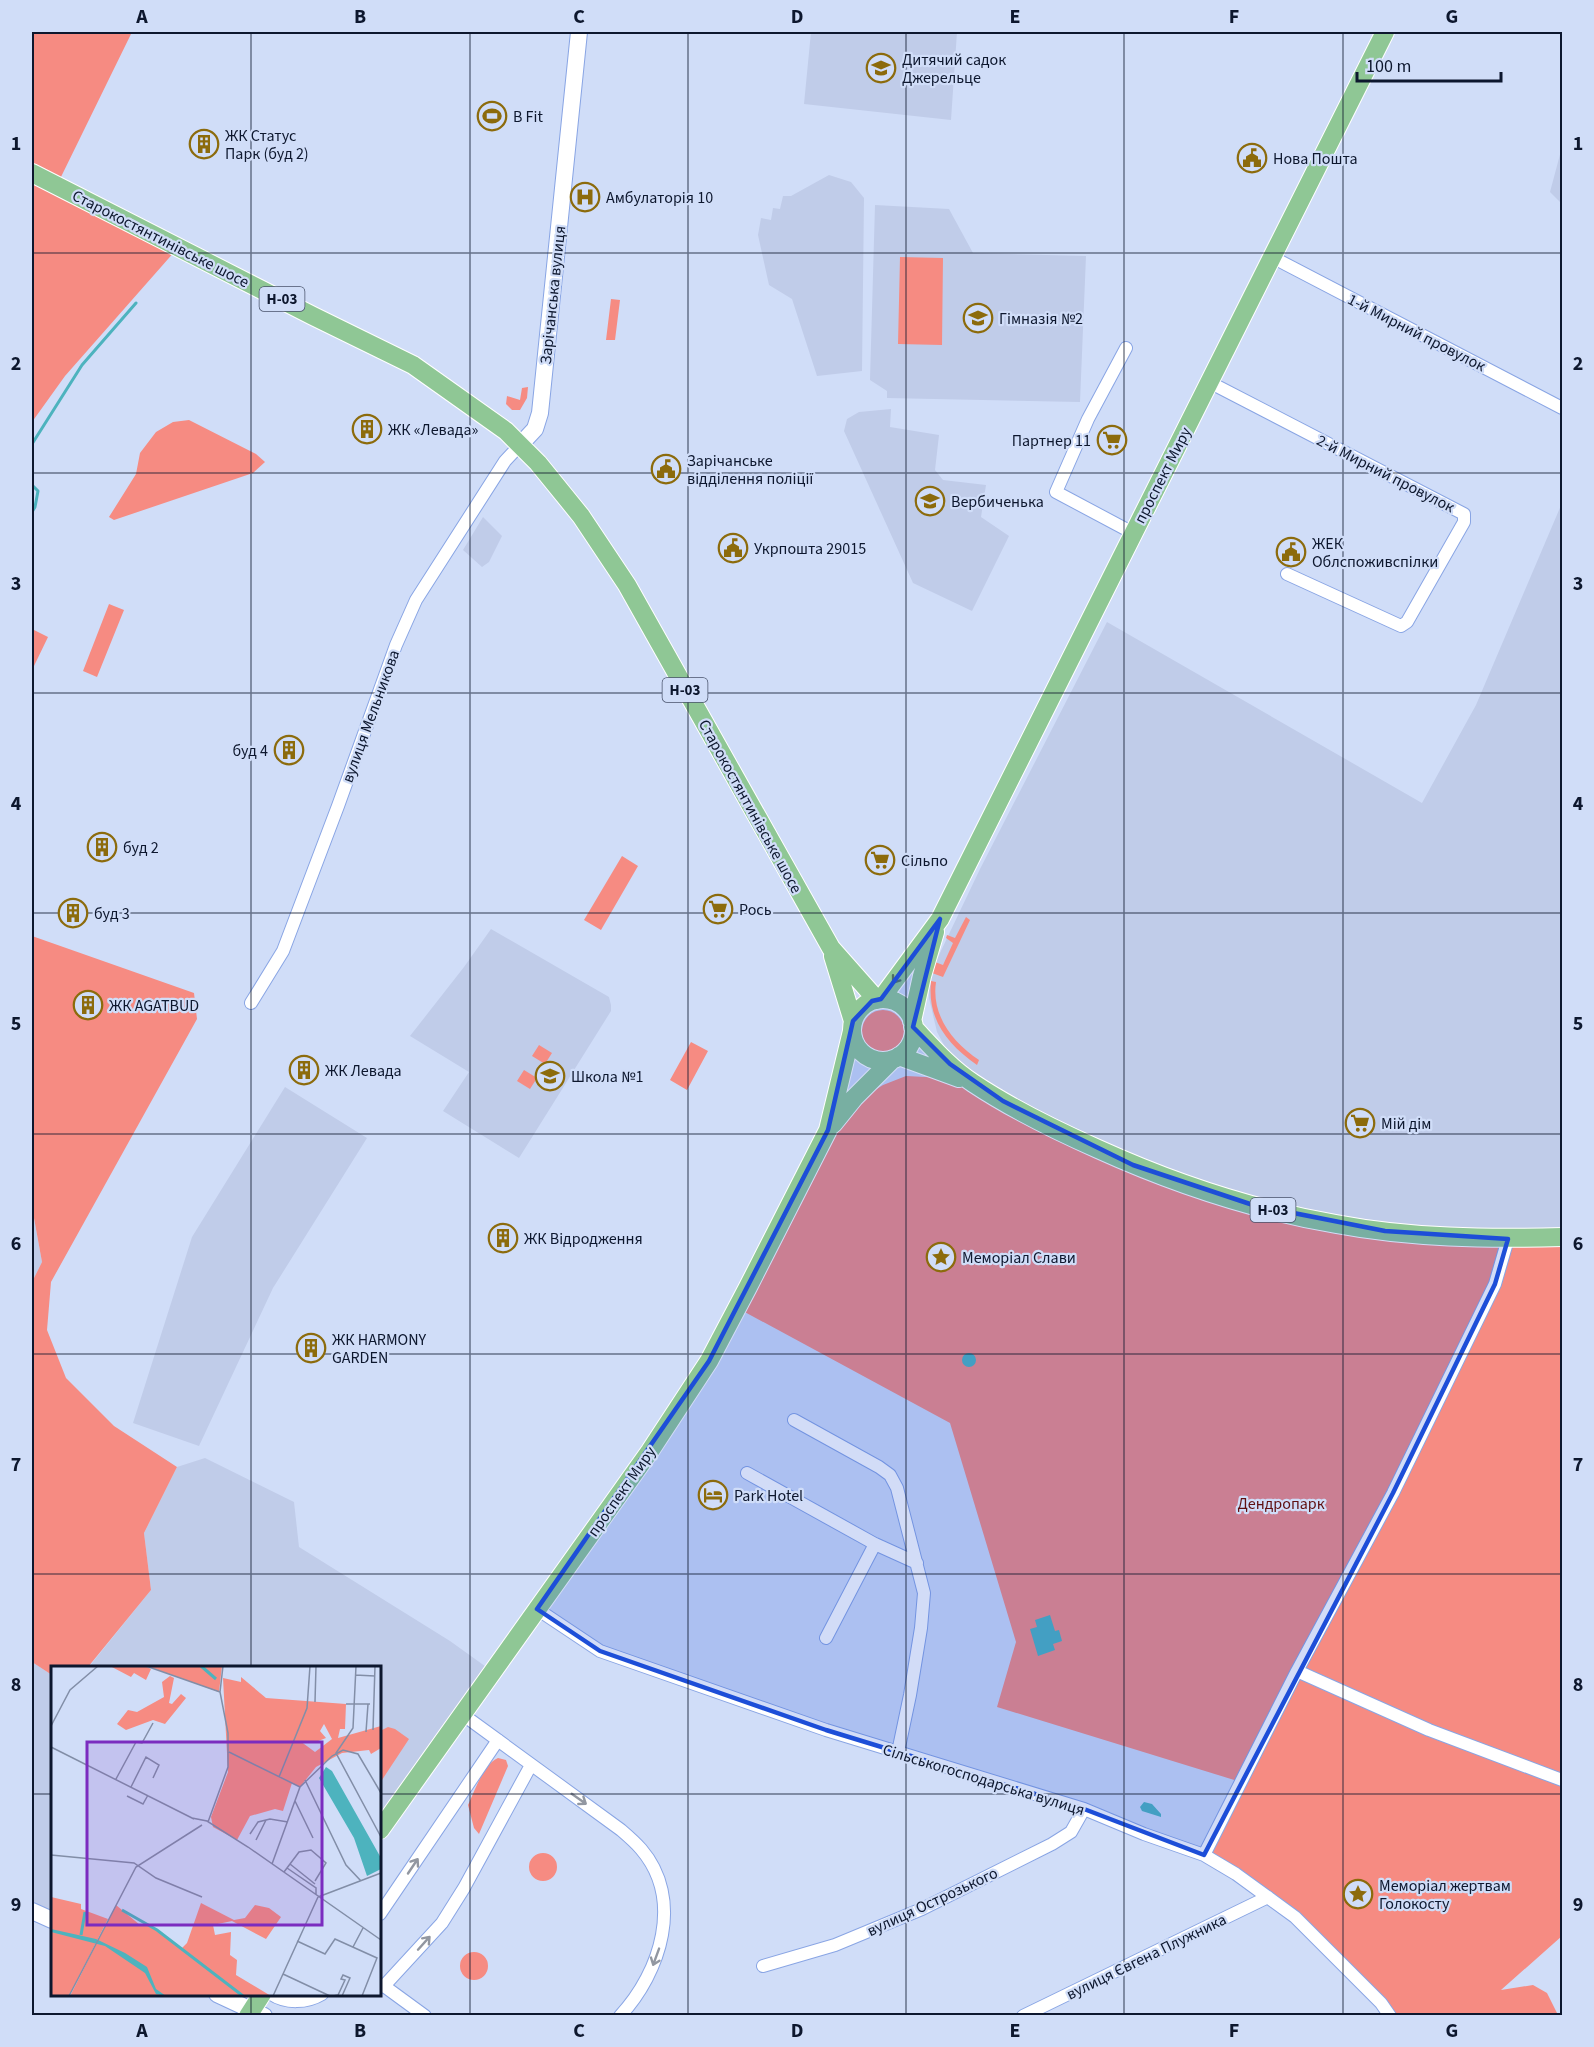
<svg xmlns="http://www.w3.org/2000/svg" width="1594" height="2047" viewBox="0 0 1594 2047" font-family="'Source Sans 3',sans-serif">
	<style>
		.built { fill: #c0cce9 }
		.green { fill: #f68b82 }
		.water { fill: #4db3be }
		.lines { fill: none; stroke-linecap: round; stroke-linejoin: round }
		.stream { stroke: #4db3be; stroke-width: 3 }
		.street-casing { stroke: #89a5e4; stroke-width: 14 }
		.secondary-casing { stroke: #89a5e4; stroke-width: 18 }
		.primary-casing { stroke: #fff; stroke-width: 20 }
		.street { stroke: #fff; stroke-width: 12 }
		.secondary { stroke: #fff; stroke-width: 16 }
		.primary { stroke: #8fc795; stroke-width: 18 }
		.oneway { stroke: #4e6f62 }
		.oneway2 { stroke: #9297a1 }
		.marked { fill: #1d4ed8; fill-opacity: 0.2; stroke: #1d4ed8; stroke-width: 4.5; stroke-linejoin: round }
		.grid { fill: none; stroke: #0d172e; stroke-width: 1.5; stroke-opacity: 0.55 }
		.labels { text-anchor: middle; stroke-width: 4.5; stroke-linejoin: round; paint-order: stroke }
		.shield { fill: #d0ddf8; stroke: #48526b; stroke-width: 1.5 }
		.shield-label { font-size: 15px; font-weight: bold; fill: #0d172e }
		.poi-label { font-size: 16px; fill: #0d172e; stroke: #d0ddf8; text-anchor: start }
		.street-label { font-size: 16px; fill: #0d172e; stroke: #d0ddf8 }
		.park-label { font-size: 16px; fill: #5f0f10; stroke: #d0ddf8 }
		.inset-river { fill: none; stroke: #4db3be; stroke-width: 3 }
		.inset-road { fill: none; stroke: #828ea7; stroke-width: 1.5 }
		.view { fill: #7b2cbf; fill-opacity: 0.15; stroke: #7b2cbf; stroke-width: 3 }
		.inset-edge { fill: none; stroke: #0d172e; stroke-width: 3 }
		.neatline { fill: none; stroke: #0d172e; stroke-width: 2 }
		.grid-label { font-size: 20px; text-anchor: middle; font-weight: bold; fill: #0d172e }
	</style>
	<rect width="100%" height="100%" fill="#d0ddf8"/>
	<path class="built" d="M 811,32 L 957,32 L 951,120 L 804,104 Z
		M 1562,147 L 1562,204 L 1550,192 Z
		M 829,175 L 851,182 L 864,198 L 862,371 L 817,376 L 792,299 L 769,285 L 758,235 L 761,218 L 771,220 L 773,208 L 780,209 L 783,196 L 791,196 Z
		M 875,205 L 949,209 L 973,253 L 1086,256 L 1080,402 L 887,398 L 887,391 L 870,380 Z
		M 891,409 L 890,427 L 939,435 L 935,470 L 943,480 L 986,485 L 981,517 L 1009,536 L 972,611 L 913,583 L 844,431 L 847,419 L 859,412 Z
		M 1562,503 L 1562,1232 L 1508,1234 L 1335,1220 L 1176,1177 L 1062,1128 L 953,1062 L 937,1032 L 929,998 L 929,976 L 980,869 L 1107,622 L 1422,803 L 1476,705 Z
		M 483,517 L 502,536 L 489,562 L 482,567 L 463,550 Z
		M 491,929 L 609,997 L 611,1005 L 611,1011 L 519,1158 L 443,1111 L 469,1072 L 410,1036 L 464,967 Z
		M 285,1087 L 367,1138 L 273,1288 L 199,1446 L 133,1423 L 192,1237 Z
		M 32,1207 L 42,1262 L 32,1282 Z
		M 205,1458 L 294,1502 L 299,1547 L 450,1641 L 489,1669 L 380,1823 L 380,1668 L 88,1668 L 151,1590 L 144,1533 L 177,1467 Z
		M 32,1662 L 52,1675 L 52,1916 L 32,1906 Z"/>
	<path class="green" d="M 32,32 L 132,32 L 59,181 L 32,168 Z
		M 32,178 L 176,250 L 65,376 L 32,422 Z
		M 900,257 L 943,258 L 942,345 L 898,344 Z
		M 611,299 L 620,300 L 615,340 L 606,340 Z
		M 528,387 L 527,398 L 520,410 L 512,410 L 506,404 L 507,396 L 520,400 L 522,388 Z
		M 189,420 L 256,454 L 265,462 L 253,473 L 114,520 L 109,517 L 136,474 L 140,453 L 156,432 L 173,422 Z
		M 109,604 L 124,610 L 97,677 L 83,671 Z
		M 32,629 L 48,637 L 34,666 L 32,664 Z
		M 622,856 L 638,866 L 601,930 L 584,920 Z
		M 966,917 L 970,920 L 943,977 L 932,973 L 935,962 L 943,965 L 953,943 L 946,938 L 947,935 L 955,938 Z
		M 32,936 L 194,993 L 197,1019 L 51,1282 L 47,1330 L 66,1378 L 114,1426 L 177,1467 L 144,1533 L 151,1590 L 88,1667 L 52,1668 L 52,1675 L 32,1662 L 32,1282 L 42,1262 L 32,1207 Z
		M 931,981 L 936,982 C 931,1015 953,1043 979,1060 L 977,1065 C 947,1044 927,1019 931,981 Z
		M862 1031a21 21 0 1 1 42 0a21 21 0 1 1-42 0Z
		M 691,1042 L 708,1051 L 687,1090 L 670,1080 Z
		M 539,1045 L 552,1053 L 545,1064 L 532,1056 Z
		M 524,1070 L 537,1078 L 530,1089 L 517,1081 Z
		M 906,1076 L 945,1078 L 1252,1209 L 1562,1241 L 1562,1936 L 1501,1990 L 1533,1985 L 1547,1993 L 1558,2015 L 1393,2015 L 1384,2000 L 1209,1852 L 1244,1783 L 997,1707 L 1016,1642 L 950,1423 L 741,1310 L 832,1132 L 857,1101 L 883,1085 Z
		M 388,1727 L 395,1729 L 409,1739 L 380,1783 L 380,1731 Z
		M 498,1758 L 506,1760 L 508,1766 L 479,1834 L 474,1828 L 468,1805 C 475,1791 483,1764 498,1758 Z
		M529 1867a14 14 0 1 1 28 0a14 14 0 1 1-28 0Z
		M460 1966a14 14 0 1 1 28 0a14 14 0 1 1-28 0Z"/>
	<path class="water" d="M962 1360a7 7 0 1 1 14 0a7 7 0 1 1-14 0Z
		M 1050,1615 L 1055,1631 L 1059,1630 L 1062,1641 L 1053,1644 L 1055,1650 L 1038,1656 L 1030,1629 L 1037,1627 L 1035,1620 Z
		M 1144,1802 L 1152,1804 L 1161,1814 L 1161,1817 L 1142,1811 L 1140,1807 Z"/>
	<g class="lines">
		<path class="stream" d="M 32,444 L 82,365 L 136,303
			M 32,485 L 38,491 L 35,507 L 32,512"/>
		<g class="street-casing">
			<path id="street" d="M 1272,257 L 1562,408
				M 1126,348 L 1088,419 L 1056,492 L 1133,533
				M 1209,382 L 1464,514 L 1464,522 L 1407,622 L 1401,626 L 1287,574
				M 251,1003 L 283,951 L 338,806 L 396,645 L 416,600 L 505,461 L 520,445
				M 794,1420 L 879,1467 L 890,1475 L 897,1488 L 924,1593 L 921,1628 L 910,1695 L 898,1752
				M 747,1473 L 875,1544 L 917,1563
				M 537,1609 L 600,1651 L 826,1730 L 1084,1809 L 1144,1834 L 1204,1855 L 1236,1874 L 1295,1917 L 1381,2003 L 1390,2016
				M 826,1638 L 875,1544
				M 1297,1671 L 1429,1730 L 1562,1780
				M 462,1714 L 621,1830 C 628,1836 635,1842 641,1849 C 684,1899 661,1972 620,2016
				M 1204,1855 L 1297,1671 L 1393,1493 L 1495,1284 L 1508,1239
				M 380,1914 L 498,1740
				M 763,1966 L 835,1945 L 922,1909 L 1052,1844 L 1071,1832 L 1084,1809
				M 384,1986 L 425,2016
				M 380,1987 L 384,1986 L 442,1923 L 464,1888 L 531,1765
				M 271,1994 C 286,2004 307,2003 322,1994
				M 1023,2016 L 1268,1897"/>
		</g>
		<g class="secondary-casing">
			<path id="secondary" d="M 520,445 L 535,429 L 540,413 L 579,32
				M 32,1911 L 52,1920
				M 217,1994 L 264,2016"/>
		</g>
		<g class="primary-casing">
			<path id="primary" d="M 32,173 L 313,316 L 413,365 L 506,431 L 538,463 L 581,516 L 627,585 L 831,948 L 877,1000
				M 833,956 L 853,1021
				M 881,999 L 940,919 L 1385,32
				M852 1030a31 31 0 1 1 62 0a31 31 0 1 1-62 0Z
				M 912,1021 L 922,976 L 935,932
				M 913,1027 C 932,1047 950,1068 973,1083 C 1012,1109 1055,1130 1098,1149 C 1173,1183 1254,1210 1336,1224 C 1410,1238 1487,1239 1562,1237
				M 899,1056 L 959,1078
				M 833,1124 L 854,1098 L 893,1059
				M 380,1830 L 650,1451 L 709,1361 L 748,1287 L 828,1130 L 852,1031
				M 248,2016 L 262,1994"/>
		</g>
		<use href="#street" class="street"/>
		<use href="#secondary" class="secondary"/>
		<use href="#primary" class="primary"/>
	</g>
	<defs><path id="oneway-shaft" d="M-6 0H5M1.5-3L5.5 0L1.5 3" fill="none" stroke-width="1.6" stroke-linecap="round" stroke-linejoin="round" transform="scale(1.5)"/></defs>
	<use class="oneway" href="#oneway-shaft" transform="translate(898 976) rotate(126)"/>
	<g class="oneway2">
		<use href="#oneway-shaft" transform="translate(579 1799) rotate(35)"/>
		<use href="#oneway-shaft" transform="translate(413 1866) rotate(-56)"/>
		<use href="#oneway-shaft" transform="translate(424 1943) rotate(-48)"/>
		<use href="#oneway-shaft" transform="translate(656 1957) rotate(110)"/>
	</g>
	<path class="marked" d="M 940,919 L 913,1027 L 950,1064 L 1003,1101 L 1133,1165 L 1253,1205 L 1385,1231 L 1508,1239 L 1495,1284 L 1393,1493 L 1204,1855 L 1084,1809 L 826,1730 L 600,1651 L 537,1609 L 709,1361 L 828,1130 L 853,1021 L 872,1001 L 881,999 Z"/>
	<path class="grid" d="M 251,32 L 251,1668M 470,32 L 470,2016M 688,32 L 688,2016M 906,32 L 906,2016M 1124,32 L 1124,2016M 1343,32 L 1343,2016M 32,253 L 1562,253M 32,473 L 1562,473M 32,693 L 1562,693M 32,913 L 1562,913M 32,1134 L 1562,1134M 32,1354 L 1562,1354M 32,1574 L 1562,1574M 32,1794 L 52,1794M 380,1794 L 1562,1794M 251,1994 L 251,2016"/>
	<defs>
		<g id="school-ring" transform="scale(1.5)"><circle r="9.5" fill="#d0ddf8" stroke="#8c6b0c" stroke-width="1.5"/><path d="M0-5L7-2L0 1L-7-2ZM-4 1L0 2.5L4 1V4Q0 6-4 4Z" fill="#8c6b0c"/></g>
		<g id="stadium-ring" transform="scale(1.5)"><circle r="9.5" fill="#d0ddf8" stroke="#8c6b0c" stroke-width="1.5"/><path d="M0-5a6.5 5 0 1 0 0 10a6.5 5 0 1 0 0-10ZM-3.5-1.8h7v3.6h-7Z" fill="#8c6b0c"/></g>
		<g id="building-ring" transform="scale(1.5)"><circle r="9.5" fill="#d0ddf8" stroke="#8c6b0c" stroke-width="1.5"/><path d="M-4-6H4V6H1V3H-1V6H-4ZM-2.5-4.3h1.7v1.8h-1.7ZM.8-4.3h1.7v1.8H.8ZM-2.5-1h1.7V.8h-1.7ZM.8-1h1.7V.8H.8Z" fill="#8c6b0c"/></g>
		<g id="civic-ring" transform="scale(1.5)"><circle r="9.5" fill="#d0ddf8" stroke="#8c6b0c" stroke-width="1.5"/><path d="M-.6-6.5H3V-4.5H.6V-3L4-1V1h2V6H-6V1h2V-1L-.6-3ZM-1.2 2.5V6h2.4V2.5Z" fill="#8c6b0c"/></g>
		<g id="hospital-ring" transform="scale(1.5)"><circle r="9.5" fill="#d0ddf8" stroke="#8c6b0c" stroke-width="1.5"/><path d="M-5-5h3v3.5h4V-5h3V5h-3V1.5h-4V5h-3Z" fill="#8c6b0c"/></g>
		<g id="supermarket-ring" transform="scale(1.5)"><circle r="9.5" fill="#d0ddf8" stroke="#8c6b0c" stroke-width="1.5"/><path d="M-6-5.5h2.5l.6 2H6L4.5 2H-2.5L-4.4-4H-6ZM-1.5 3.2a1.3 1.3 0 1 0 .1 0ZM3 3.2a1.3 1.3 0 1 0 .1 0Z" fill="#8c6b0c"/></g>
		<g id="sight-ring" transform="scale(1.5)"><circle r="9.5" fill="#d0ddf8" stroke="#8c6b0c" stroke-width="1.5"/><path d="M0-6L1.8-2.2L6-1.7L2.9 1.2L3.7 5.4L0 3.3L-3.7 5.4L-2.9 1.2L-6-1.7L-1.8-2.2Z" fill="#8c6b0c"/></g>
		<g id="hotel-ring" transform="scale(1.5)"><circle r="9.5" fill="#d0ddf8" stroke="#8c6b0c" stroke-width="1.5"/><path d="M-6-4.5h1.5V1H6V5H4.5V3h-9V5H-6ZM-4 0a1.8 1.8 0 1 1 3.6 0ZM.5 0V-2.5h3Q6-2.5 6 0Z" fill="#8c6b0c"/></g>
	</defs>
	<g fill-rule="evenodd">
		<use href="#school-ring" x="881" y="68"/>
		<use href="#stadium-ring" x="492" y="116"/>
		<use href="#building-ring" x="204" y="144"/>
		<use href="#civic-ring" x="1252" y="158"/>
		<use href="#hospital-ring" x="585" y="197"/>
		<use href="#school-ring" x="978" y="318"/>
		<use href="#building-ring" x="367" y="429"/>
		<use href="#supermarket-ring" x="1112" y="440"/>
		<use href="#civic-ring" x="666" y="469"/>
		<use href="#school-ring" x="930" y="501"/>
		<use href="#civic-ring" x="733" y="548"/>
		<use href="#civic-ring" x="1291" y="552"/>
		<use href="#building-ring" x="289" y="750"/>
		<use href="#building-ring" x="102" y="847"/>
		<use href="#supermarket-ring" x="880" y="860"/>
		<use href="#supermarket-ring" x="718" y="909"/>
		<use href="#building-ring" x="73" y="913"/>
		<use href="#building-ring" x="88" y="1005"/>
		<use href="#building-ring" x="304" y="1070"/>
		<use href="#school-ring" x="550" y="1076"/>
		<use href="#supermarket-ring" x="1360" y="1123"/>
		<use href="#building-ring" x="503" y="1238"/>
		<use href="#sight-ring" x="941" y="1257"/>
		<use href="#building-ring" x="311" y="1348"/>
		<use href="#hotel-ring" x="713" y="1495"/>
		<use href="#sight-ring" x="1358" y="1894"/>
	</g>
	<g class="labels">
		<g class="shield">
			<rect x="259.5" y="287" width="45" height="24" rx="4.5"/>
			<rect x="662.5" y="678" width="45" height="24" rx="4.5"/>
			<rect x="1250.5" y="1198" width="45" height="24" rx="4.5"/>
		</g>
		<g class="shield-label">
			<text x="282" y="304">Н-03</text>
			<text x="685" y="695">Н-03</text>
			<text x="1273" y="1215">Н-03</text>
		</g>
		<g class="poi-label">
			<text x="902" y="65">Дитячий садок<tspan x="902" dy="18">Джерельце</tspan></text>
			<text x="513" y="122">B Fit</text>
			<text x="225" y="141">ЖК Статус<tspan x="225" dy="18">Парк (буд 2)</tspan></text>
			<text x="1273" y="164">Нова Пошта</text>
			<text x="606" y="203">Амбулаторія 10</text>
			<text x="999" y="324">Гімназія №2</text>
			<text x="388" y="435">ЖК «Левада»</text>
			<text x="1091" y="446" text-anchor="end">Партнер 11</text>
			<text x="687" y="466">Зарічанське<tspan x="687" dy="18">відділення поліції</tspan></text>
			<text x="951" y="507">Вербиченька</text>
			<text x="1312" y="549">ЖЕК<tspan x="1312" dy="18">Облспоживспілки</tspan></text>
			<text x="754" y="554">Укрпошта 29015</text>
			<text x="268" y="756" text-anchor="end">буд 4</text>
			<text x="123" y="853">буд 2</text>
			<text x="901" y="866">Сільпо</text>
			<text x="739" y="915">Рось</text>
			<text x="94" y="919">буд 3</text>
			<text x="109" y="1011">ЖК AGATBUD</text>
			<text x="325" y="1076">ЖК Левада</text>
			<text x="571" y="1082">Школа №1</text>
			<text x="1381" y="1129">Мій дім</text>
			<text x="524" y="1244">ЖК Відродження</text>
			<text x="962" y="1263">Меморіал Слави</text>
			<text x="332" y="1345">ЖК HARMONY<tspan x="332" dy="18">GARDEN</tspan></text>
			<text x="734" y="1501">Park Hotel</text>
			<text x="1379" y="1891">Меморіал жертвам<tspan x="1379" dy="18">Голокосту</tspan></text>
		</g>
		<g class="street-label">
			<text transform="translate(161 238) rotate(27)" y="6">Старокостянтинівське шосе</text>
			<text transform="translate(552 295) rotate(-84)" y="6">Зарічанська вулиця</text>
			<text transform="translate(1417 332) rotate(27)" y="6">1-й Мирний провулок</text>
			<text transform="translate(1386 473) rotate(27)" y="6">2-й Мирний провулок</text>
			<text transform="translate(1162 475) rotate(-63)" y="6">проспект Миру</text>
			<text transform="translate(370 716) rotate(-70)" y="6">вулиця Мельникова</text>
			<text transform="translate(751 806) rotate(61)" y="6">Старокостянтинівське шосе</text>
			<text transform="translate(621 1491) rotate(-55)" y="6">проспект Миру</text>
			<text transform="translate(984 1779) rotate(17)" y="6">Сільськогосподарська вулиця</text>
			<text transform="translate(932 1901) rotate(-25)" y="6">вулиця Острозького</text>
			<text transform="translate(1146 1956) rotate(-26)" y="6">вулиця Євгена Плужника</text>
		</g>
		<g class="park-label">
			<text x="1281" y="1509">Дендропарк</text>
		</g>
	</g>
	<g transform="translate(51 1666)">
		<rect width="330" height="330" fill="#d0ddf8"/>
		<path d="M 59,0 L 94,0 L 100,3 L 95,14 L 83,7 L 80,11 ZM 96,0 L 171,0 L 168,26 ZM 119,10 L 123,12 L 118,37 L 121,38 L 130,28 L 135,32 L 114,58 L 102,54 L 75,64 L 66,58 L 77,44 L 86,46 L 113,31 L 111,16 ZM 190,11 L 215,32 L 295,38 L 294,63 L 289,63 L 287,72 L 330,60 L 330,82 L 320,88 L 318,84 L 291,87 L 265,101 L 249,121 L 241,117 L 232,145 L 224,143 L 199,150 L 186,174 L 162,161 L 160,151 L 177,106 L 172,12 L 190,16 ZM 273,58 L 281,73 L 264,86 L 249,75 L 262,77 L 275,72 L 269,65 ZM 0,231 L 30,238 L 30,243 L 57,253 L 18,330 L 0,330 ZM 150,237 L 183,254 L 194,252 L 204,239 L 218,242 L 230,251 L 215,273 L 181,255 L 162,259 L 164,269 L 180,266 L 179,289 L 186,294 L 185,309 L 220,330 L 19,330 L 65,239 L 89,259 L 98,259 L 131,282 L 136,277 Z" fill="#f68b82" fill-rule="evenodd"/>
		<path d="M 275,101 L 281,105 L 330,192 L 330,203 L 316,210 L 303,172 L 268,112 ZM 0,263 L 45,273 L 74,287 L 96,301 L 105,323 L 115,330 L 105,328 L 94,307 L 54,280 L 0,266 Z" fill="#4db3be"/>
		<path class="inset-river" d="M 150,0 L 165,13M 71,244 L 106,264 L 192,330M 30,269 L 34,246"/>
		<path class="inset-road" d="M 95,0 L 169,26M 305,0 L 302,62 L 285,87 L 330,171M 304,9 L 324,10M 264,36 L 265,0M 295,38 L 319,38M 0,60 L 19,24 L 47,0M 322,64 L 324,0M 315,66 L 317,38M 0,81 L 143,153M 178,86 L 249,121M 228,111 L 256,42 L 259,0M 65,113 L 85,76 L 91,77 L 102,57M 254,114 L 295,199 L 310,215M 80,121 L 95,91 L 108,99 L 102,112M 76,130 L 92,138 L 97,129M 244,135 L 262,172M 141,152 L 156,155 L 197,181 L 330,274M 157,156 L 177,101 L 177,67 L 169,26 L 172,0M 199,168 L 207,156 L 219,153 L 237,156M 205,174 L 215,154M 0,189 L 83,197 L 105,212 L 151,231M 221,198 L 249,121 L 281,90 L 292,84 L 307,88 L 330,127M 239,198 L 264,218M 236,202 L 265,222 L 265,229M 233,206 L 248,186 L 260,184 L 275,197 L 264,215M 267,231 L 330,207M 246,275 L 274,288 L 284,273 L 326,292 L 311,330M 302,281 L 312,262M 232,308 L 279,330M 18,330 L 85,201 L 151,159M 222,330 L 267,231M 282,330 L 287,329 L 294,314 L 290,313 L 292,309 L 299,312 L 291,330"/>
		<path class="view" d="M 36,76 L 271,76 L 271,259 L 36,259 Z"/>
		<rect width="330" height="330" class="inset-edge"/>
	</g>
	<rect width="1594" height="2047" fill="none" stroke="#d0ddf8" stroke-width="66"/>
	<path d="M1357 72v9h144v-9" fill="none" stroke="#0d172e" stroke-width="3"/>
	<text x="1366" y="72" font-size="18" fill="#0d172e" stroke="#d0ddf8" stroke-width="4.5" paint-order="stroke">100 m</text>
	<rect x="33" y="33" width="1528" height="1981" class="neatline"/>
	<g class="grid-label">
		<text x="142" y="23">A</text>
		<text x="360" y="23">B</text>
		<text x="579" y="23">C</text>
		<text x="797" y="23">D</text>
		<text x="1015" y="23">E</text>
		<text x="1234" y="23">F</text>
		<text x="1452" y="23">G</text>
		<text x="16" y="150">1</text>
		<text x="1578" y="150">1</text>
		<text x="16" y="370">2</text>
		<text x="1578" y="370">2</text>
		<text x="16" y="590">3</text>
		<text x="1578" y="590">3</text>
		<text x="16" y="810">4</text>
		<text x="1578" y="810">4</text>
		<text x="16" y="1030">5</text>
		<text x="1578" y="1030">5</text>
		<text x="16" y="1250">6</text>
		<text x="1578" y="1250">6</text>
		<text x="16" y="1471">7</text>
		<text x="1578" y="1471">7</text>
		<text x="16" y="1691">8</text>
		<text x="1578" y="1691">8</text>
		<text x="16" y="1911">9</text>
		<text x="1578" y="1911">9</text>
		<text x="142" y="2037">A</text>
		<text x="360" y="2037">B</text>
		<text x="579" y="2037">C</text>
		<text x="797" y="2037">D</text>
		<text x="1015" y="2037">E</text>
		<text x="1234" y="2037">F</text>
		<text x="1452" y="2037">G</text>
	</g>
</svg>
